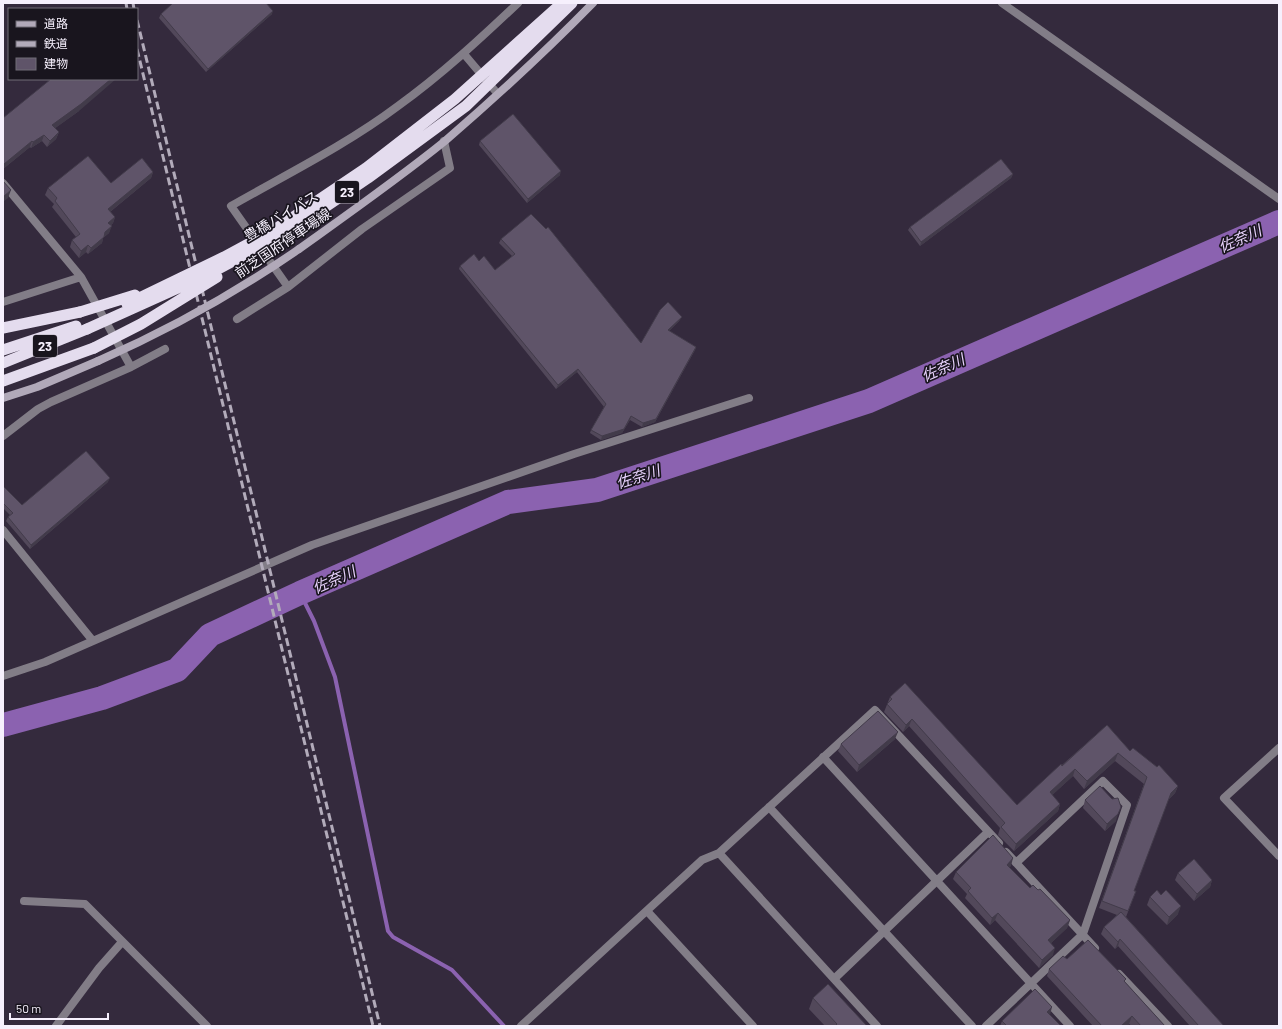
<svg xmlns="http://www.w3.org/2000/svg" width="1282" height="1029" viewBox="0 0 1282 1029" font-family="Barlow,'Noto Sans JP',sans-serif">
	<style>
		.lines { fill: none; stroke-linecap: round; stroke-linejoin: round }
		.stream { stroke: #8b62b0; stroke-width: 4 }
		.river { stroke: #8b62b0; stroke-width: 24 }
		.minor { stroke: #827d87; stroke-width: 8 }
		.secondary { stroke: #b1a9b9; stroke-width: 8 }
		.trunk { stroke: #e4dcee; stroke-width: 11 }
		.rail { stroke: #b2abba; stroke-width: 3; stroke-dasharray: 8 4; stroke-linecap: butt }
		.secondary-bridge { stroke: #b1a9b9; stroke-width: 8 }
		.trunk-bridge { stroke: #e4dcee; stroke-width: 11 }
		.wall { fill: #52485a }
		.shaded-wall { fill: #423b4a }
		.building { fill: #5f5469; stroke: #423b4a }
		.labels { text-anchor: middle; stroke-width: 3.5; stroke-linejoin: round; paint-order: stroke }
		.shield { fill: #19151e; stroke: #b4aeba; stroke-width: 1 }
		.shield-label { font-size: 13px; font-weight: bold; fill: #f6f0fd }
		.street-label { font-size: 14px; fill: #f6f0fd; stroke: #19151e }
		.water-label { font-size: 15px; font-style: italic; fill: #e8d3fd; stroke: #19151e }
	</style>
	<rect width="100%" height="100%" fill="#342a3d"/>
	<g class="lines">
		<path class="stream" d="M 300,593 L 314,621 L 335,677 L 388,931 L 393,937 L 452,970 L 504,1026"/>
		<path class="river" d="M 3,725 L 102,698 L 177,670 L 210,635 L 300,593 L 508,502 L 597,490 L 869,401 L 1279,222"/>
		<path class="minor" d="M 1002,3 L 1279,199
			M 464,54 L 497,93
			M 444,141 L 450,168 L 362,229 L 288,287 L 231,206 C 287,174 346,145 398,106 C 441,75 480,39 518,3
			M 3,183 L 81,277
			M 3,302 L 81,277 L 131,367 L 51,402 L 38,409 L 3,436
			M 237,319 L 288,287
			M 131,367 L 165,349
			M 3,530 L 93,641
			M 3,676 L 45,662 L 312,545 L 574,454 L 749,398
			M 1279,748 L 1224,798 L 1279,856
			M 823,757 L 1070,1026
			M 769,807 L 972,1026
			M 1006,852 L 1095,948
			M 719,853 L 877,1026
			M 24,901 L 85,904 L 207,1026
			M 647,911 L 753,1026
			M 1119,974 L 1168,1026
			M 834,979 L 988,832
			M 56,1026 L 99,968 L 122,942
			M 521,1026 L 702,860 L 719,853 L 875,710 L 999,843
			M 986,1026 L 1083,934 L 1127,805 L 1103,781 L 1016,863"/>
		<path class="secondary" d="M 299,249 C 348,214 398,179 445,141 C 496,97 546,51 593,3
			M 3,398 L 37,387 L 98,361"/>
		<path class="trunk" d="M 3,328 L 80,312
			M 3,350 L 76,326
			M 3,363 L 87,329
			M 3,381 L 94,348"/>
		<path class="rail" d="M 126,3 L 127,9
			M 133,3 L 134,9
			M 137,20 L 380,1026
			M 137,49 L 373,1026"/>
		<path class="secondary-bridge" d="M 98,361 C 171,329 234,294 299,249"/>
		<path class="trunk-bridge" d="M 127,304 L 224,257 L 274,230 L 366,168 L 455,99 L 562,3
			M 80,312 L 135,295
			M 87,329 L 209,274 L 272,240 L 318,212 L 368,178 L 466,106 L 572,3
			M 94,348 L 141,324 L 217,277"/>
	</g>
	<path class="wall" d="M 171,3 L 266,3 L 272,14 L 206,72 L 159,18 L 161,14 L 171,5 Z
		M 79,111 L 55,128 L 59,132 L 56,139 L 47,147 L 42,141 L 31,148 L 30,147 L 3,169 L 3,118 Z
		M 480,141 L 560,175 L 527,203 L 479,145 Z
		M 153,172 L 151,178 L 110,212 L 115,217 L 113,223 L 111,225 L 109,233 L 103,238 L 102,243 L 88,254 L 86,252 L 79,258 L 70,247 L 72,240 L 76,237 L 52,207 L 54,204 L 45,195 L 48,188 L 111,183 Z
		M 1013,174 L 1011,178 L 920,246 L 908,230 L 910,227 Z
		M 501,239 L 641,343 L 680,320 L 669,331 L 696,347 L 695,350 L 655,422 L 642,427 L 630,420 L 622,433 L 601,440 L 590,433 L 591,430 L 604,407 L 577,372 L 556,389 L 459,269 L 460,266 L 479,261 L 495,270 L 512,256 L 499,243 Z
		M 108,482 L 30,549 L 6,521 L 8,517 L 10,515 L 3,508 L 3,486 L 22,505 Z
		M 890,697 L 1017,805 L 1107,725 L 1130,751 L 1178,786 L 1175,793 L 1168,800 L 1134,891 L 1136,891 L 1126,917 L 1224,1026 L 1190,1026 L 1118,946 L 1115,949 L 1101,934 L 1104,927 L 1117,915 L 1099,908 L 1144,784 L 1115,761 L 1084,789 L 1073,776 L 1052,795 L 1060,804 L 1058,811 L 1014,851 L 998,835 L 1000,828 L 909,726 L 903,732 L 884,712 Z
		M 895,739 L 857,772 L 838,751 L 841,744 Z
		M 1085,800 L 1116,821 L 1105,831 L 1083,808 Z
		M 1011,866 L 1009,867 L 1030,888 L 1070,920 L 1067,928 L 1051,943 L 1053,955 L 1039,968 L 995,920 L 990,925 L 965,898 L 967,894 L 953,879 L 956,872 Z
		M 1178,873 L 1212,880 L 1210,887 L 1194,901 L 1175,880 Z
		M 1161,895 L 1178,914 L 1167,925 L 1147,905 L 1150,897 Z
		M 1067,959 L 1125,982 L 1165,1026 L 1132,1026 L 1129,1024 L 1127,1026 L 1093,1026 L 1047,976 L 1049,969 Z
		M 813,998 L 867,1026 L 825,1026 L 809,1009 Z
		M 1050,1015 L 1061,1026 L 1000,1026 L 1002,1021 Z"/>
	<path class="shaded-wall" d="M 273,11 L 272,14 L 206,72 L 208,69 Z
		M 111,79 L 116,79 L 79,111 L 50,132 L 52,125 Z
		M 59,132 L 56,139 L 47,147 L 50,141 Z
		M 44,135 L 42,141 L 31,148 L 33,142 Z
		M 32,141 L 30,147 L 3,169 L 4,164 Z
		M 561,171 L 560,175 L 527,203 L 528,199 Z
		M 153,172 L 151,178 L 106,215 L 108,209 Z
		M 1013,174 L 1011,178 L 920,246 L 921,242 Z
		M 11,190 L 8,198 L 3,202 L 3,197 Z
		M 115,217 L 113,223 L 106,229 L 108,223 Z
		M 112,226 L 109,233 L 103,238 L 102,243 L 88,254 L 91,248 L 105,232 Z
		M 88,245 L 86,252 L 79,258 L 81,251 Z
		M 682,317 L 680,320 L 666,334 L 668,330 Z
		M 696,347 L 695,350 L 655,422 L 642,427 L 643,423 Z
		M 578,369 L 577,372 L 556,389 L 558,385 Z
		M 631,416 L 630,420 L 622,433 L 601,440 L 602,436 Z
		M 110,478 L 108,482 L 30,549 L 31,545 Z
		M 912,719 L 909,726 L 903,732 L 906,725 Z
		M 898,732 L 895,739 L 857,772 L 859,765 Z
		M 1118,753 L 1115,761 L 1084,789 L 1087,781 Z
		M 1075,769 L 1073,776 L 1047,800 L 1050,792 Z
		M 1178,786 L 1175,793 L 1168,800 L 1171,793 Z
		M 1060,804 L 1058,811 L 1014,851 L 1016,844 Z
		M 1118,814 L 1116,821 L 1105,831 L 1107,824 Z
		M 1013,858 L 1011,866 L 1004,872 L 1007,865 Z
		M 1212,880 L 1210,887 L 1194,901 L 1197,894 Z
		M 1181,906 L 1178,914 L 1167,925 L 1169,917 Z
		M 998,913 L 995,920 L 990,925 L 992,918 Z
		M 1070,920 L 1067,928 L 1046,948 L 1048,940 Z
		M 1120,939 L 1118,946 L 1115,949 L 1118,942 Z
		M 1055,948 L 1053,955 L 1039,968 L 1042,960 Z
		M 1052,1007 L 1050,1015 L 1047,1012 Z
		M 1132,1016 L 1129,1024 L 1127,1026 L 1121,1026 Z"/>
	<path class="building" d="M 173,3 L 266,3 L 273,11 L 208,69 L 161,14 Z
		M 51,79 L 111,79 L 81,104 L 52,125 L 59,132 L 50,141 L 44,135 L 33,142 L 32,141 L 4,164 L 3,162 L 3,118 Z
		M 513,114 L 561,171 L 528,199 L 480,141 Z
		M 88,156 L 111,183 L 142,158 L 153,172 L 108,209 L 115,217 L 108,223 L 112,226 L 105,232 L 104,237 L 91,248 L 88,245 L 81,251 L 72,240 L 80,234 L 55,201 L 57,198 L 48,188 Z
		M 1001,159 L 1013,174 L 921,242 L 910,227 Z
		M 3,181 L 11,190 L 3,197 Z
		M 531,214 L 546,229 L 548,227 L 641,343 L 660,310 L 668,302 L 682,317 L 668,330 L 696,347 L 656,419 L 643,423 L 631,416 L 624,429 L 602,436 L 591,430 L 606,404 L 578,369 L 558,385 L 460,266 L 474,254 L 479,261 L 484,256 L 495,270 L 515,254 L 501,239 Z
		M 86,451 L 110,478 L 31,545 L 8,517 L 13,513 L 3,503 L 3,486 L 22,505 Z
		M 905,683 L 1017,805 L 1061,764 L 1062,766 L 1107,725 L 1130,751 L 1133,748 L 1157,767 L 1159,765 L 1178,786 L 1171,793 L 1134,891 L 1136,891 L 1128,911 L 1102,901 L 1147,777 L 1118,753 L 1087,781 L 1075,769 L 1050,792 L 1060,804 L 1016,844 L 1001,827 L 1005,823 L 912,719 L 906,725 L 887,704 L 892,699 L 890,697 Z
		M 878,711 L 898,732 L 859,765 L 841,744 Z
		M 1100,786 L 1112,799 L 1118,798 L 1121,807 L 1118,814 L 1107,824 L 1085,800 Z
		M 993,835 L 1013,858 L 1007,865 L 1030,888 L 1033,885 L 1038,890 L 1040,889 L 1070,920 L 1048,940 L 1055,948 L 1042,960 L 998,913 L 992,918 L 968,891 L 971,888 L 956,872 Z
		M 1194,859 L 1212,880 L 1197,894 L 1178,873 Z
		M 1157,890 L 1161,895 L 1166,890 L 1181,906 L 1169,917 L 1150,897 Z
		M 1121,912 L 1224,1026 L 1199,1026 L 1120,939 L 1118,942 L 1104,927 Z
		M 1088,940 L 1126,979 L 1124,981 L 1165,1026 L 1141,1026 L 1132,1016 L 1121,1026 L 1102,1026 L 1049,969 L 1063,956 L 1067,959 Z
		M 828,984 L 867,1026 L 835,1026 L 837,1024 L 813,998 Z
		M 1035,989 L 1052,1007 L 1047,1012 L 1061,1026 L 1007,1026 L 1002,1021 Z"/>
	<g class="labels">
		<g class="shield">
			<rect x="335" y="181" width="24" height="22" rx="3"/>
			<rect x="33" y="335" width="24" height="22" rx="3"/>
		</g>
		<g class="shield-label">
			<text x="347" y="197">23</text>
			<text x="45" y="351">23</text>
		</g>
		<g class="street-label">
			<text transform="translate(281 216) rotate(-31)" y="5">豊橋バイパス</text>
			<text transform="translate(283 243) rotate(-34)" y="5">前芝国府停車場線</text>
		</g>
		<g class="water-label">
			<text transform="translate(1240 239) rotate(-24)" y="5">佐奈川</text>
			<text transform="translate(943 368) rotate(-24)" y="5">佐奈川</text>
			<text transform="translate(638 477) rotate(-18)" y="5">佐奈川</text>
			<text transform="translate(334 580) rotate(-24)" y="5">佐奈川</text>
		</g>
	</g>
	<rect width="1282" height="1029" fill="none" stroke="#f6f0fd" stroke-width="8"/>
	<rect x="8" y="8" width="130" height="72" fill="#19151e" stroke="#716d77"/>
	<rect x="16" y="21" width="20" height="6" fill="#b1a9b9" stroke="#716d77"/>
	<text x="44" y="28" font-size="12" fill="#f6f0fd">道路</text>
	<rect x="16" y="41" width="20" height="6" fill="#b2abba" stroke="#716d77"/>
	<text x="44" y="48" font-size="12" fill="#f6f0fd">鉄道</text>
	<rect x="16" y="58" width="20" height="12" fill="#5f5469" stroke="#716d77"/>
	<text x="44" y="68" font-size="12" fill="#f6f0fd">建物</text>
	<path d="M10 1013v6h98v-6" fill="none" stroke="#f6f0fd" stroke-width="2"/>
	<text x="16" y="1013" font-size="12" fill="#f6f0fd" stroke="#19151e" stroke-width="3" paint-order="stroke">50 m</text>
</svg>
